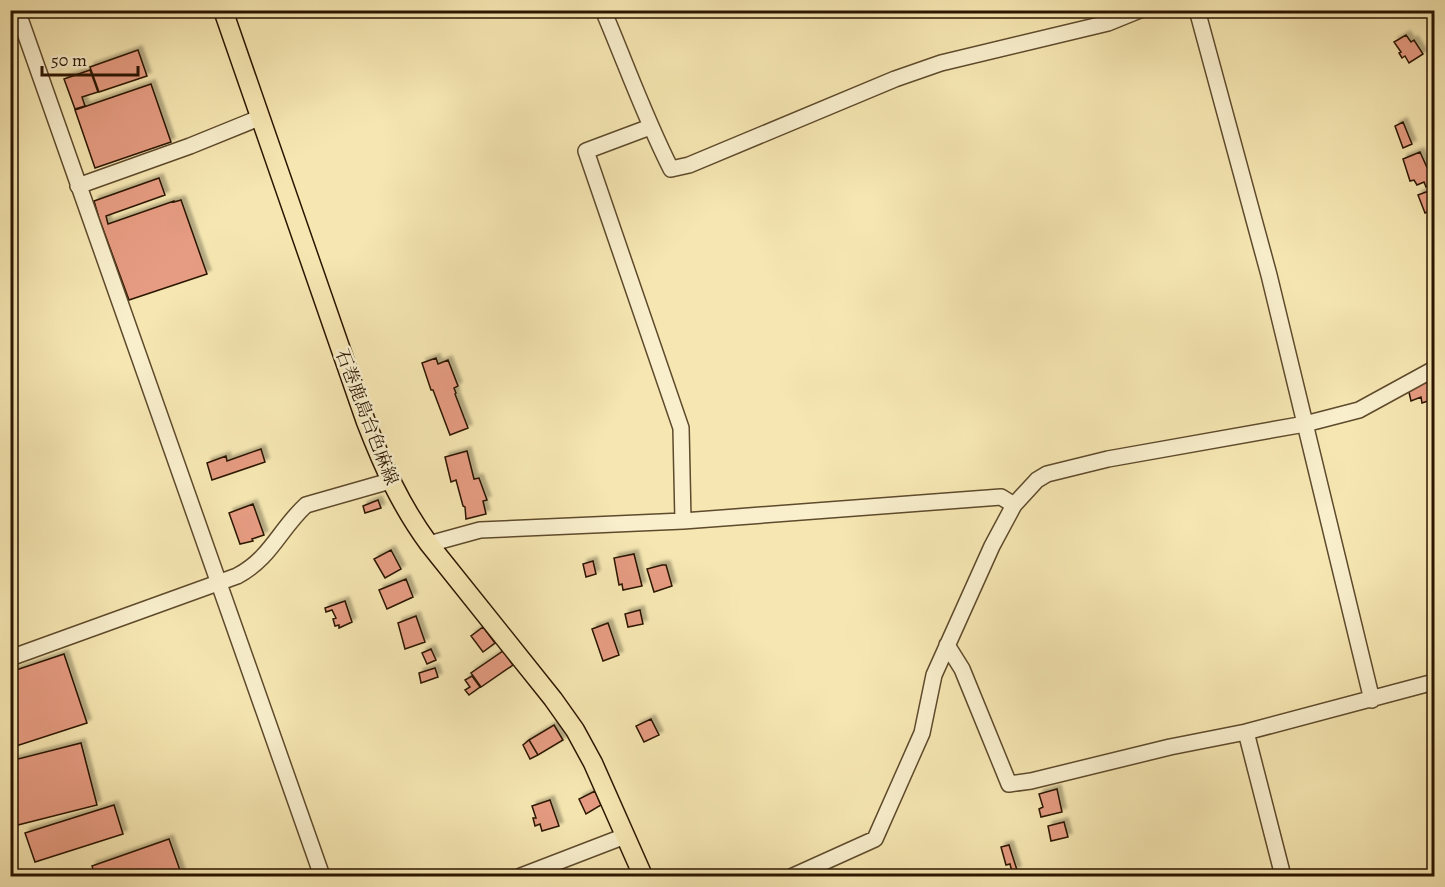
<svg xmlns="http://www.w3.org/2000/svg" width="1445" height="887" viewBox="0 0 1445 887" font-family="Alegreya,'Noto Serif JP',serif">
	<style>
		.building { fill: #e69c82; stroke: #2b1500; stroke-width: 1.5; filter: url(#shadow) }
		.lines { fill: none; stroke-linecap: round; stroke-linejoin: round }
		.minor-casing { stroke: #5e4a2c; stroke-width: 18 }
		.major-casing { stroke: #2b1500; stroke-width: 21 }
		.minor { stroke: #f9efcd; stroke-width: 15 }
		.major { stroke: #f6e7b2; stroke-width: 18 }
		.labels { text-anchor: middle; stroke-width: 5; stroke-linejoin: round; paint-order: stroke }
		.street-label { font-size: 18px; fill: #2b1500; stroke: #f9efcd }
	</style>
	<defs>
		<filter id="shadow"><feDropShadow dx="4" dy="-4" stdDeviation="1.5" flood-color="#0004"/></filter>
	</defs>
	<rect width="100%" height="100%" fill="#f6e7b2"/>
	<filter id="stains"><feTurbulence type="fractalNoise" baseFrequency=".00333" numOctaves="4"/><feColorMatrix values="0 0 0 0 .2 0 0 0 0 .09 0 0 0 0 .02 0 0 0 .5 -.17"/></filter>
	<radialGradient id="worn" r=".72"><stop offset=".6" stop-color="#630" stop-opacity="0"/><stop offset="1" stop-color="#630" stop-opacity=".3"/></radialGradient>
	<path class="building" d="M 1406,35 L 1411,42 L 1414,40 L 1423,54 L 1409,63 L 1405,56 L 1402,58 L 1399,53 L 1401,52 L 1394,42 Z
		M 138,50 L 147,76 L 99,92 L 90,67 Z
		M 90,70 L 98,92 L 82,97 L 85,106 L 75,109 L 64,79 Z
		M 151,84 L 171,142 L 95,168 L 75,110 Z
		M 1403,122 L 1412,144 L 1403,148 L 1395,126 Z
		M 1420,152 L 1434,183 L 1426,187 L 1424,182 L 1417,185 L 1414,180 L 1410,181 L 1403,159 Z
		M 159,178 L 165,195 L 106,216 L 108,224 L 174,201 L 174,202 L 181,200 L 207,274 L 129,300 L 99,218 L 94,201 Z
		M 1434,189 L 1434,209 L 1425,213 L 1418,195 Z
		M 436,358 L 438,364 L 448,360 L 458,386 L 454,388 L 456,393 L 455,394 L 468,428 L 450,435 L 433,390 L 431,390 L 422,363 Z
		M 1434,380 L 1434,409 L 1430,410 L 1428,401 L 1422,403 L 1421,397 L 1411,401 L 1408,388 Z
		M 261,449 L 265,462 L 212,480 L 207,463 L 226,456 L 227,461 Z
		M 467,451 L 474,479 L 479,478 L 487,500 L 483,501 L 486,514 L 466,519 L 465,507 L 463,506 L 456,480 L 451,482 L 445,457 Z
		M 378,500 L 381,508 L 365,513 L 363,506 Z
		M 253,504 L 264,535 L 252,539 L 253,541 L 240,544 L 229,513 Z
		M 391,550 L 401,569 L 385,578 L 374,559 Z
		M 634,554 L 642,586 L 623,590 L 622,584 L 619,585 L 614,558 Z
		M 593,561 L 596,574 L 586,577 L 583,564 Z
		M 662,565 L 666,565 L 672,586 L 654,592 L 647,569 Z
		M 406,579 L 413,597 L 387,609 L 379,590 Z
		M 345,601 L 352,622 L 339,628 L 339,625 L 335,626 L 333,619 L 336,618 L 332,610 L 326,612 L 325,608 Z
		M 640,610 L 643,624 L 628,627 L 625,614 Z
		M 416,616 L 425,642 L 405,649 L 398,623 Z
		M 608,623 L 619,655 L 603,661 L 592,629 Z
		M 483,627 L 495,643 L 483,652 L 471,636 Z
		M 431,649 L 436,660 L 427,664 L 422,653 Z
		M 503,651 L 513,665 L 481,687 L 471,673 Z
		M 64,654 L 87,723 L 10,748 L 10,672 Z
		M 435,668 L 438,677 L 421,683 L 419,673 Z
		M 472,676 L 480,687 L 469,695 L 465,690 L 470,687 L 465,680 Z
		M 651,719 L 659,735 L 644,742 L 636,726 Z
		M 554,725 L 563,740 L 538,755 L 529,740 Z
		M 529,740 L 538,755 L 530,759 L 523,745 Z
		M 81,743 L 97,805 L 10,827 L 10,761 Z
		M 1057,789 L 1062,812 L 1041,817 L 1039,809 L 1043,807 L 1039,794 Z
		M 595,791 L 601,805 L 586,814 L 579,799 Z
		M 550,800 L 559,826 L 542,831 L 540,824 L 535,826 L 533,818 L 536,818 L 532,806 Z
		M 114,805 L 123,834 L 35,862 L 25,833 Z
		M 1064,822 L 1068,837 L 1051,841 L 1048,826 Z
		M 169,839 L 182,876 L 95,876 L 92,866 Z
		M 1009,845 L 1017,870 L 1012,872 L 1010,864 L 1006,865 L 1001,847 Z"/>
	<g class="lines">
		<g class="minor-casing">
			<path id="minor" d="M 17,10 L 322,876
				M 603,10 C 626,64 645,118 671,169 L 689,165 L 895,79 L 941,63 L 1108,23 L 1140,10
				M 1197,10 L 1269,275 L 1372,700
				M 650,127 L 586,151 L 681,428 L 683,521
				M 78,186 L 190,146 L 259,118
				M 429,544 L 480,530 L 683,521 L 1001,497 L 1014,505
				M 947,645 L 962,669 L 1009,784 L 1031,781 L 1170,747 L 1246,732 L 1434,682
				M 10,658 L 237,576 C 271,558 279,530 306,505 L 390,481
				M 1246,732 L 1283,876
				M 521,876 L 625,836
				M 793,876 L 875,839 L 922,733 L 934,675 L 992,546 L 1014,505 L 1037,480 L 1047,474 L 1108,459 L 1305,424 L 1359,410 L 1434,369"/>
		</g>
		<g class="major-casing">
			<path id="major" d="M 223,10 L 366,422 C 383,466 401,506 429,544 L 553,699 L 575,730 L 593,763 L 643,876"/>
		</g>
		<use href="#minor" class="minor"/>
		<use href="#major" class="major"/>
	</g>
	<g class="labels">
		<g class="street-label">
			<text transform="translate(367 417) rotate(69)" y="6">石巻鹿島台色麻線</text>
		</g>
	</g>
	<rect width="1445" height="887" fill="none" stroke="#f6e7b2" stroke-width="36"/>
	<rect x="12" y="12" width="1421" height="863" fill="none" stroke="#2b1500" stroke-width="3"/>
	<rect x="18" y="18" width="1409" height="851" fill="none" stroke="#2b1500" stroke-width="1.5"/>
	<path d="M42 66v9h96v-9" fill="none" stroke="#2b1500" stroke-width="3"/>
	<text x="51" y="66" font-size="18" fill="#2b1500" stroke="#f9efcd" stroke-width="4.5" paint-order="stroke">50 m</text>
	<rect width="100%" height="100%" filter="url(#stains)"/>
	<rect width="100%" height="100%" fill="url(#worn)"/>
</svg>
